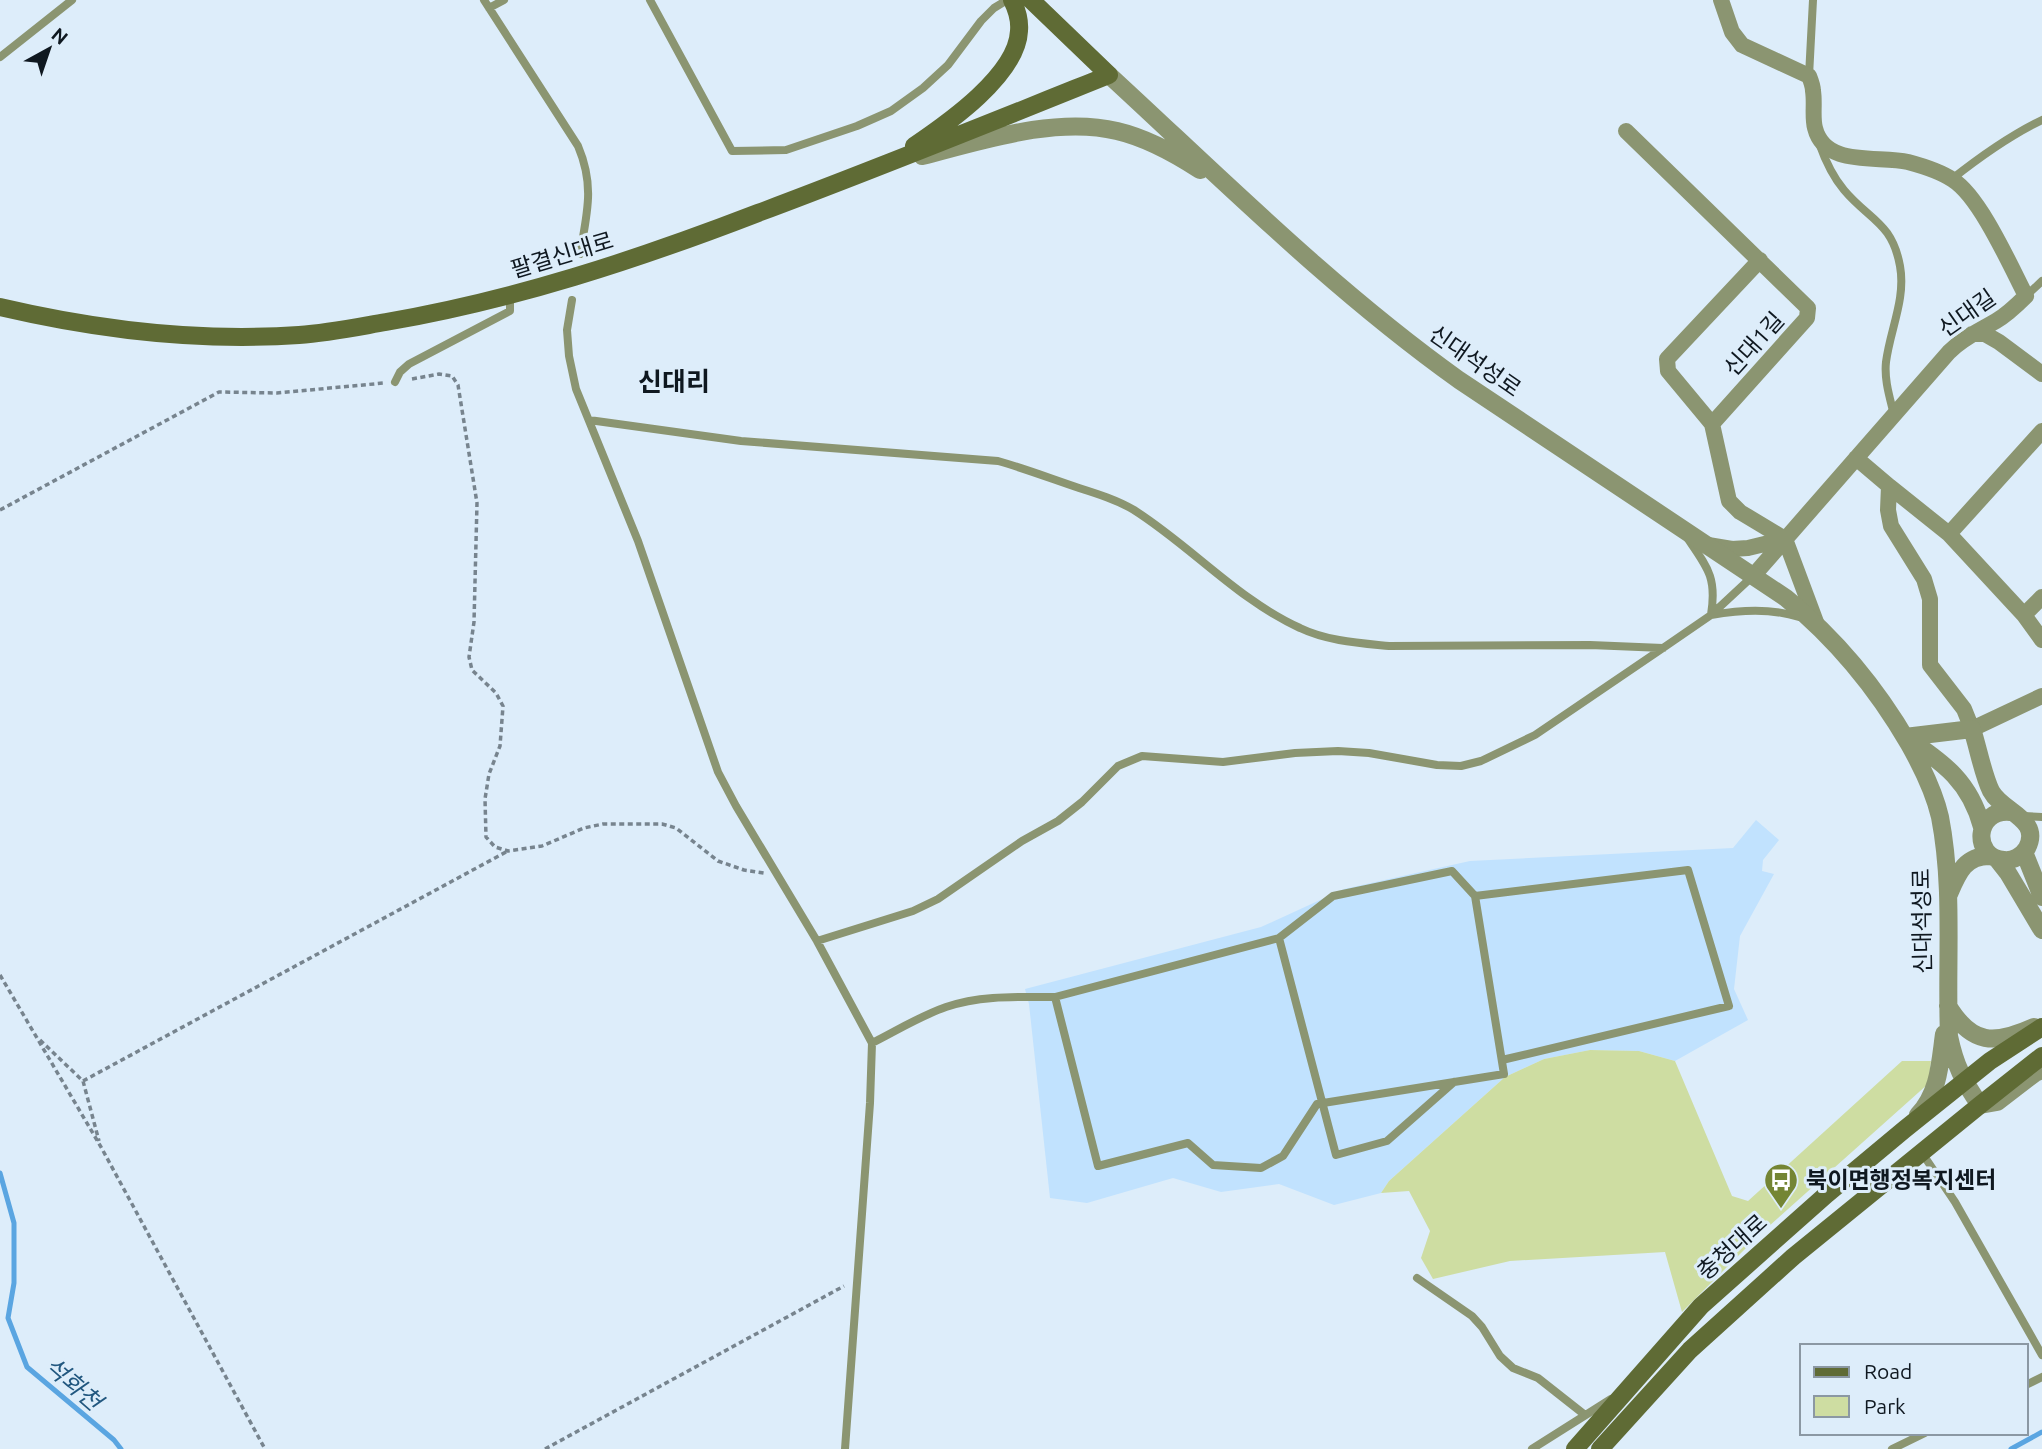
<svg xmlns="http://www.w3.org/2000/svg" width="2042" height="1449" viewBox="0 0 2042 1449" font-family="Ubuntu,'Noto Sans KR',sans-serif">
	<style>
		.built { fill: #c1e2fe }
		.green { fill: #cedda2 }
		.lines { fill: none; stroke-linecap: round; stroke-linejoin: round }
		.stream { stroke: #5aa5e1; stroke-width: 5 }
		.path { stroke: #77848e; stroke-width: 3.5; stroke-dasharray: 5 3.5; stroke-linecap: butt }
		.service { stroke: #8b9571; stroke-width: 8 }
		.minor { stroke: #8b9571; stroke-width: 16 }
		.tertiary { stroke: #8b9571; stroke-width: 18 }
		.secondary { stroke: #5f6b35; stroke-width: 18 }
		.labels { text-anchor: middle; stroke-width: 6; stroke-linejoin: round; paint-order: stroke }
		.street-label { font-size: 23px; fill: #0f1820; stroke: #ddedfa }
		.poi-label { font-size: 23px; font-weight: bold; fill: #0f1820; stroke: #ddedfa; text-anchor: start }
		.water-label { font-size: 24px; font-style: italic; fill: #21577f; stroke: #ddedfa }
		.quarter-label { font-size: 26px; font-weight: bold; fill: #0f1820; stroke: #ddedfa }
	</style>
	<rect width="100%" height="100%" fill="#ddedfa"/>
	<path class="built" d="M 1756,820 L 1779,840 L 1763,860 L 1762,871 L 1774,874 L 1740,936 L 1734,989 L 1748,1020 L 1675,1061 L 1639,1051 L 1590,1050 L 1544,1059 L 1505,1077 L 1389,1181 L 1381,1193 L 1334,1205 L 1279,1184 L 1221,1192 L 1173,1178 L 1087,1203 L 1050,1198 L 1029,1004 L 1025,989 L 1261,927 L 1344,889 L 1470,861 L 1733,848 Z"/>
	<path class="green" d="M 1590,1050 L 1639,1051 L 1675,1061 L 1732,1196 L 1748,1201 L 1902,1061 L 1931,1061 L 1928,1084 L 1759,1235 L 1682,1312 L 1665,1252 L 1510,1261 L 1433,1279 L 1421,1258 L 1430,1231 L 1409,1191 L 1381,1193 L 1389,1181 L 1505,1077 L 1544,1059 Z"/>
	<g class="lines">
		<path class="stream" d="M 0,1173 L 14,1223 L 14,1283 L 8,1318 L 27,1367 L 114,1440 L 121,1449
			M 2011,1449 L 2042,1432"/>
		<path class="path" d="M 412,379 L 439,374 L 452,376 L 458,385 L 477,503 L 474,622 L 469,657 L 472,670 L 496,693 L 503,706 L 500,746 L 489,774 L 485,799 L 486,837 L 495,847 L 508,851 L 542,846 L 584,828 L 603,824 L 662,824 L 676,828 L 718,861 L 744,870 L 764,873
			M 0,510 L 219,392 L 277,393 L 384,383
			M 0,975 L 101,1147 L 265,1449
			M 40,1040 L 83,1081 L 99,1141
			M 83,1081 L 506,852
			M 545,1449 L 844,1286"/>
		<path class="service" d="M 484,0 L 578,146 C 595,186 587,213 580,254
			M 650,0 L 732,151 L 786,150 L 857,126 L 891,111 L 923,88 L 948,65 L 981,21 L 994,8 L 1007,0
			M 489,8 L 504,0
			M 0,57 L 72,0
			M 1809,76 L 1813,0
			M 1819,143 C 1825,160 1833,177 1844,190 C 1869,220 1892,222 1900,266 C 1906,299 1890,330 1886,362 C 1884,380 1890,398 1894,415
			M 1952,179 C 1981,156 2009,136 2042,120
			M 2026,296 L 2042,281
			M 572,300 L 567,330 L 569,356 L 576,389 L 638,541 L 718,772 L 736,806 L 817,941 L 872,1043 L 870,1103 L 845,1449
			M 395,382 L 400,372 L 409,364 L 510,311 L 510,297
			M 589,420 L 741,441 L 998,461 C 1026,469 1052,479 1079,488 C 1098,494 1117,500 1134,510 C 1191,546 1238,600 1300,628 C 1327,641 1359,643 1389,646 L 1590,645 L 1663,648
			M 1688,539 C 1708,568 1717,578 1711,615 C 1741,610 1770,608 1799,617
			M 2024,816 L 2042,817
			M 1475,896 L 1688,870 L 1729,1006 L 1502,1060
			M 1279,938 L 1336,1155 L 1387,1141 L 1454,1082
			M 817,941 L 913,911 L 938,899 L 1022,841 L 1058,821 L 1082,802 L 1118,766 L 1142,756 L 1223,762 L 1295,753 L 1338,751 L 1369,753 L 1437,765 L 1461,766 L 1481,761 L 1535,735 L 1663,648 L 1711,615 L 1754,575
			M 872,1043 C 896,1031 920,1016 946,1007 C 981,995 1018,997 1055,997 L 1098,1166 L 1188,1143 L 1213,1165 L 1261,1168 L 1283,1156 L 1317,1104 L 1504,1074 L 1475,896 L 1452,871 L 1333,896 L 1279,938 L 1055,997
			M 1922,1153 L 1955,1202 L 2042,1355
			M 1417,1278 L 1472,1316 L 1482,1327 L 1500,1356 L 1513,1368 L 1538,1378 L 1585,1415
			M 2026,1385 L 2042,1377
			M 1532,1449 L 1611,1399
			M 1892,1449 L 1925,1433"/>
		<path class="minor" d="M 1721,0 L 1732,32 L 1742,45 L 1809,76 C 1811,81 1813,86 1813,91 C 1815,103 1812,117 1815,128 C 1825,168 1879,155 1908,162 C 1923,166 1940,171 1953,180 C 1980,197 2010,265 2026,296 C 2017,305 2008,314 1996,321 C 1979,331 1963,338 1949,352 L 1754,575
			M 1626,131 L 1808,308 L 1807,318 L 1712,424 L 1729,501 L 1740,512 L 1785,539
			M 1972,334 L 1985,334 L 1999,342 L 2042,374
			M 1712,424 L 1668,371 L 1667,359 L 1760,260
			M 1856,458 L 1889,486 L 1888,510 L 1891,526 L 1924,579 L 1930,599 L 1930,665 L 1964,709 L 1972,729 L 2042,696
			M 1889,486 L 1949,534 L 2024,615 L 2042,640
			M 1949,534 L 2042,431
			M 1785,539 L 1816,622
			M 1708,545 L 1732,549 L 1748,548 L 1785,539
			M 2024,615 L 2042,597"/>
		<path class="tertiary" d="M 1109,75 C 1223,180 1333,290 1459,380 L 1786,598 C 1836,639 1876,687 1909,744 C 1922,767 1934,791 1940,817 C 1954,889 1946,964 1949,1036 C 1955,1065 1963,1081 1980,1105 L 1997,1102 L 2035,1073 L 2042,1070
			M 922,156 C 981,141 1056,116 1117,131 C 1147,138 1174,153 1200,170
			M 1905,737 L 1972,729 C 1978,747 1983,775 1991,791 C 2002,812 2042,819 2027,848 C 2022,856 2013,861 2004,860 C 1972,858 1974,809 2010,812
			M 1908,739 C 1944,763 1970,782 1982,827
			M 2024,852 L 2042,897
			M 1997,859 L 2008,873 L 2042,930
			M 1949,894 C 1958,873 1965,855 1991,856
			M 1948,1006 C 1972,1045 1994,1045 2034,1027
			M 1918,1115 C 1939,1093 1940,1063 1944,1034"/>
		<path class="secondary" d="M 914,146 C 948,123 1017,75 1019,31 C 1020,20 1017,10 1012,0
			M 0,307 C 98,330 198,342 299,335 C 328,333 357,327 386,322 C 514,300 636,260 758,213 C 876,169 992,122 1109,75 L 1031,0
			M 1575,1449 L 1701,1306 L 1827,1194 L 1905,1129 L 1990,1061 L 2042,1027
			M 1600,1449 L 1690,1350 L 1793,1257 L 1980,1105 L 2042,1056"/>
	</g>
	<defs>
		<g id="bus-pin" transform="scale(1.75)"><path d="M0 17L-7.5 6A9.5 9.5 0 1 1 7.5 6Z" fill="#748534" stroke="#ddedfa"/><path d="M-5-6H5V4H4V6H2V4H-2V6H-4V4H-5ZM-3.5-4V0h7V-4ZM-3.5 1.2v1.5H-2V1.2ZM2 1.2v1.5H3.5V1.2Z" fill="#fff"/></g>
	</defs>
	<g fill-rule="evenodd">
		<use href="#bus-pin" x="1781" y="1180"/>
	</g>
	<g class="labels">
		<g class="street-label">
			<text transform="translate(562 255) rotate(-17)" y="8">팔결신대로</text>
			<text transform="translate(1967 313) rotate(-35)" y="8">신대길</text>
			<text transform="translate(1754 344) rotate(-48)" y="8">신대1길</text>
			<text transform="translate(1475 361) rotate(35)" y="8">신대석성로</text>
			<text transform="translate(1922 921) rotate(-91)" y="8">신대석성로</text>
			<text transform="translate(1732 1247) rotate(-42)" y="8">충청대로</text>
		</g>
		<g class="poi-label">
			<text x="1806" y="1188">북이면행정복지센터</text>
		</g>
		<g class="water-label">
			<text transform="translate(73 1384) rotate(41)" y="8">석화천</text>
		</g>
		<g class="quarter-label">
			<text x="674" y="391">신대리</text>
		</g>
	</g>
	<rect x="1800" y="1344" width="228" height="91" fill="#ddedfa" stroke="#8b98a3" stroke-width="2"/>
	<rect x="1814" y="1367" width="35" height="10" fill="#5f6b35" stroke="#8b98a3" stroke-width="2"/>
	<text x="1864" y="1379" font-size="21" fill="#0f1820">Road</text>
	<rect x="1814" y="1396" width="35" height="21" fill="#cedda2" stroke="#8b98a3" stroke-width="2"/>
	<text x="1864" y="1414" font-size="21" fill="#0f1820">Park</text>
	<g transform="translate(49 49) rotate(40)" stroke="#ddedfa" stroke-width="5" paint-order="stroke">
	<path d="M0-5L12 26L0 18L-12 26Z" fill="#0f1820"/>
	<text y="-10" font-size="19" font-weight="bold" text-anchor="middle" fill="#0f1820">N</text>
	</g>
</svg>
